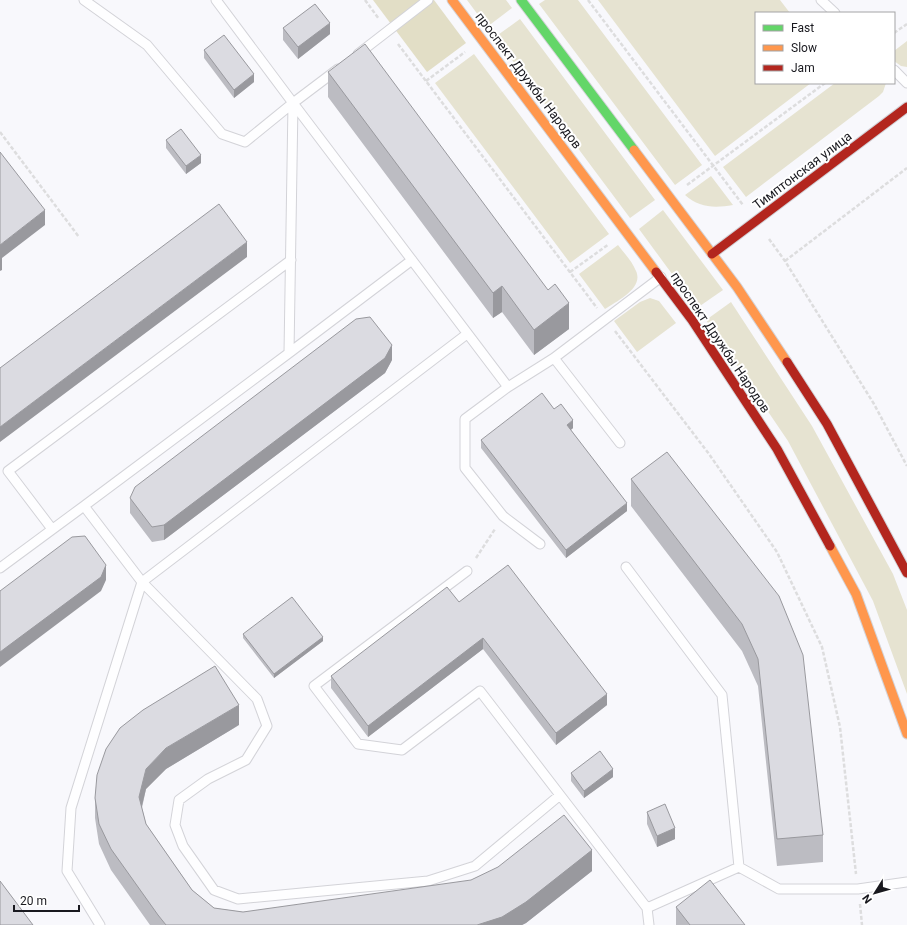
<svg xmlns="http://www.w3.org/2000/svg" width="907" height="925" viewBox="0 0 907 925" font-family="Roboto,sans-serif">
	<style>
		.green { fill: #e6e3d1 }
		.forest { fill: #e2dec6 }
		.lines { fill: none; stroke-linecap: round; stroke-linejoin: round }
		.lane-casing { stroke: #d3d3d8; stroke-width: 11 }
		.fast-casing { stroke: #d3d3d8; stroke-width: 11 }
		.slow-casing { stroke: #d3d3d8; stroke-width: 11 }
		.jam-casing { stroke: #d3d3d8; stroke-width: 11 }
		.path { stroke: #ddddde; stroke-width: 2.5; stroke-dasharray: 4 2; stroke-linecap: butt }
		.lane { stroke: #fefeff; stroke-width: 9 }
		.fast { stroke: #63d668; stroke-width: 9 }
		.slow { stroke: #ff974d; stroke-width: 9 }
		.jam { stroke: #b3261e; stroke-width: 9 }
		.wall { fill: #bcbcc2 }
		.shaded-wall { fill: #99999e }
		.building { fill: #dbdbe1; stroke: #99999e }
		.labels { text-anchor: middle; stroke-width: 4; stroke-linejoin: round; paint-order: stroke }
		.street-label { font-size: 13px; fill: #19191f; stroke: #fff }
	</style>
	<rect width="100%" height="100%" fill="#f8f8fc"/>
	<path class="green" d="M 467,0 L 506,0 L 512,8 L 487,27 Z
		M 545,0 L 578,0 L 702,165 L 675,185 L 539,4 Z
		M 598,0 L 780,0 L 790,13 L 756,13 L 756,83 L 811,83 L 715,156 Z
		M 520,19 L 655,200 L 630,218 L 495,37 Z
		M 907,41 L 907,67 L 901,66 L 894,61 L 894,51 Z
		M 474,54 L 609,234 L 570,263 L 435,83 Z
		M 835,83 L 886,83 L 883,92 L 879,96 L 746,197 L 723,167 Z
		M 711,176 L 733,205 C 715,208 699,208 685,195 Z
		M 663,210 L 723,290 L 697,308 L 639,229 Z
		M 618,245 C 624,253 632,261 636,271 C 644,288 617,301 605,309 L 579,274 Z
		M 650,298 L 659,301 L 676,323 L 637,352 L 614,321 L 640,302 Z
		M 731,302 L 812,426 L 893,574 L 907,610 L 907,694 L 873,601 L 788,441 L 706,320 Z"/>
	<path class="forest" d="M 373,0 L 434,0 L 466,43 L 427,72 Z"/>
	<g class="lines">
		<g class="lane-casing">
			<path id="lane" d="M 84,0 L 147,45 L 222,134 L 245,142 L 293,103 L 338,69
				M 216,0 L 293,103
				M 821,0 L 835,13
				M 358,54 L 428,0
				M 894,70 L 907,83
				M 289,353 L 412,260
				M 554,358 L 620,443
				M 508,387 L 465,419 L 465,468 L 503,516 L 540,544
				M 84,506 L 289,353 L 293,103 L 508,387 L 554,358 L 661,277
				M 52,529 L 8,471 L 291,260
				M 626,567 L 722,695 L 739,867 L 647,908
				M 0,568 L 84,506 L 142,582 L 257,699 L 267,726 L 246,760 L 208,779 L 179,800 L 175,825 L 183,846 L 214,890 L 238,899 L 428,881 L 475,866 L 560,795 L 647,908 L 649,925
				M 467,571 L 314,686 L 358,744 L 402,750 L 480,691 L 560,795
				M 739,867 L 779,889 L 858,889 L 907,882
				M 100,925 L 67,871 L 71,808 L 142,582 L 467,334"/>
		</g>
		<g class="fast-casing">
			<path id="fast" d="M 521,0 L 634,150"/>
		</g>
		<g class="slow-casing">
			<path id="slow" d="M 452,0 L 656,272
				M 634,150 L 737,287 L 787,362
				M 830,546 L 856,594 L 907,734"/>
		</g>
		<g class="jam-casing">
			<path id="jam" d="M 712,254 L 907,107
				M 656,272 L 692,320 L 777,449 L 830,546
				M 787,362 L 827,424 L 907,573"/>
		</g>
		<path class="path" d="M 365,0 L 379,19
			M 588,0 L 743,205
			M 894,33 L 907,24
			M 398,44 L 597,308
			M 426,81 L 465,52
			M 0,132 L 79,237
			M 687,185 L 825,83
			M 769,239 L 785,261 L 874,404 L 907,466
			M 785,261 L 907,168
			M 570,272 L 609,244
			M 615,331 L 709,454 L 777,552 L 822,647 L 840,727 L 856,874
			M 476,558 L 495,529
			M 860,904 L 862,925"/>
		<use href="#lane" class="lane"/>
		<use href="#fast" class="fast"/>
		<use href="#slow" class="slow"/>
		<use href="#jam" class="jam"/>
	</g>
	<path class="wall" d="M 283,28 L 330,34 L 298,59 L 283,40 Z
		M 204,50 L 254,82 L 234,98 L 204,58 Z
		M 328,72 L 569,329 L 534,355 L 502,312 L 493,318 L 328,97 Z
		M 166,140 L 201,163 L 186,174 L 166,148 Z
		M 392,360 L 385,373 L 164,540 L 152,542 L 130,513 L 130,498 Z
		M 554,409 L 573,428 L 571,430 L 627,511 L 566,558 L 481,448 L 481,440 Z
		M 631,479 L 779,596 L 823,835 L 823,862 L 777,866 L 758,686 L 742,651 L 631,506 Z
		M 459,602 L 607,705 L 556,745 L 483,649 L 368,737 L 331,688 L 331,676 Z
		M 243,634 L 323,641 L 274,678 L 243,638 Z
		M 239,725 L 166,769 L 146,789 L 142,808 L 146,824 L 192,890 L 214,908 L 243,912 L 592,871 L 526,923 L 522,925 L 150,925 L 111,870 L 99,844 L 95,818 L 95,798 Z
		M 571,773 L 613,777 L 584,798 L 571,781 Z
		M 647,812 L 675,839 L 657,847 L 647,824 Z
		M 676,907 L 745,925 L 676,925 Z"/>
	<path class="shaded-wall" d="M 330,23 L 330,34 L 298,59 L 298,47 Z
		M 254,74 L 254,82 L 234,98 L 234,90 Z
		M 201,155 L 201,163 L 186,174 L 186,166 Z
		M 45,210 L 45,225 L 2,258 L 2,270 L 0,271 L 0,245 Z
		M 247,242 L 247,257 L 0,442 L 0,427 Z
		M 502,286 L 502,312 L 493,318 L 493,293 Z
		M 569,303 L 569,329 L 534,355 L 534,330 Z
		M 392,345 L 392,360 L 385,373 L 164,540 L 164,525 Z
		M 573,420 L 573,428 L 567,433 L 567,425 Z
		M 627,503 L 627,511 L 566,558 L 566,550 Z
		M 106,565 L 106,580 L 101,591 L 0,667 L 0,652 Z
		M 323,637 L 323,641 L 274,678 L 274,674 Z
		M 483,638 L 483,649 L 368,737 L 368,726 Z
		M 607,694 L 607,705 L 556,745 L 556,733 Z
		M 239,705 L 239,725 L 166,769 L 146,789 L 139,818 L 139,797 L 146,769 L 166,748 Z
		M 613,769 L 613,777 L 584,798 L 584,791 Z
		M 675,828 L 675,839 L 657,847 L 657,836 Z
		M 592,850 L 592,871 L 526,923 L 522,925 L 477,925 Z"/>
	<path class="building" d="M 315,4 L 330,23 L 298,47 L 283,28 Z
		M 224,35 L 254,74 L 234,90 L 204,50 Z
		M 365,44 L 548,290 L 555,284 L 569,303 L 534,330 L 502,286 L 493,293 L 328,72 Z
		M 181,129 L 201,155 L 186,166 L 166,140 Z
		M 0,152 L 45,210 L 0,245 Z
		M 219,204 L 247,242 L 0,427 L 0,368 Z
		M 370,317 L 392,345 L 385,358 L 164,525 L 152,527 L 130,498 L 135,487 L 356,319 Z
		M 542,393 L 554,409 L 561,404 L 573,420 L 567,425 L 627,503 L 566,550 L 481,440 Z
		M 667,452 L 779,596 L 803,655 L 823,835 L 777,839 L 758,659 L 742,624 L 631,479 Z
		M 85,536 L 106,565 L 101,577 L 0,652 L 0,591 L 72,537 Z
		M 508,565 L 607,694 L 556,733 L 483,638 L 368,726 L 331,676 L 447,587 L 459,602 Z
		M 292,597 L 323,637 L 274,674 L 243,634 Z
		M 215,666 L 239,705 L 166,748 L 146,769 L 139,797 L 146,824 L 192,890 L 214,908 L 243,912 L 471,880 L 498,867 L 564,815 L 592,850 L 526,902 L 502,917 L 477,925 L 166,925 L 158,915 L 111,849 L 99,824 L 95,798 L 97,775 L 106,749 L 120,728 L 143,710 Z
		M 600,751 L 613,769 L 584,791 L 571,773 Z
		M 665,804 L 675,828 L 657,836 L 647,812 Z
		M 710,880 L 745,925 L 690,925 L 676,907 Z
		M 0,881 L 33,925 L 0,925 Z"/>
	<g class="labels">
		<g class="street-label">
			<text transform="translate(529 80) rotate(53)" y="5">проспект Дружбы Народов</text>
			<text transform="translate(802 170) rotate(-37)" y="5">Тимптонская улица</text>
			<text transform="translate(721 342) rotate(56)" y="5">проспект Дружбы Народов</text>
		</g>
	</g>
	<rect x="755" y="12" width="140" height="72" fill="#ffffff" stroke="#a3a3a5"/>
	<rect x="763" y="25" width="20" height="6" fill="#63d668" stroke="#a3a3a5"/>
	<text x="791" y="32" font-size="12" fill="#19191f">Fast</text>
	<rect x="763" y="45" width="20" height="6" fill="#ff974d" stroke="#a3a3a5"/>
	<text x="791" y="52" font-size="12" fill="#19191f">Slow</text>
	<rect x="763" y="65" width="20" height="6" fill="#b3261e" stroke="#a3a3a5"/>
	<text x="791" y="72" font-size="12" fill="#19191f">Jam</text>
	<g transform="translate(875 893) rotate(233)" stroke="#ffffff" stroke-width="3" paint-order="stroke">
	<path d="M0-3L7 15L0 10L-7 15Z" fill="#19191f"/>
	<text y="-6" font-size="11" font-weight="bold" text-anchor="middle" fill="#19191f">N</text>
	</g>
	<path d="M14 905v6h65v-6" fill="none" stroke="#19191f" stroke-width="2"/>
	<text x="20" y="905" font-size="12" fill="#19191f" stroke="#ffffff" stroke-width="3" paint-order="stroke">20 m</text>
</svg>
